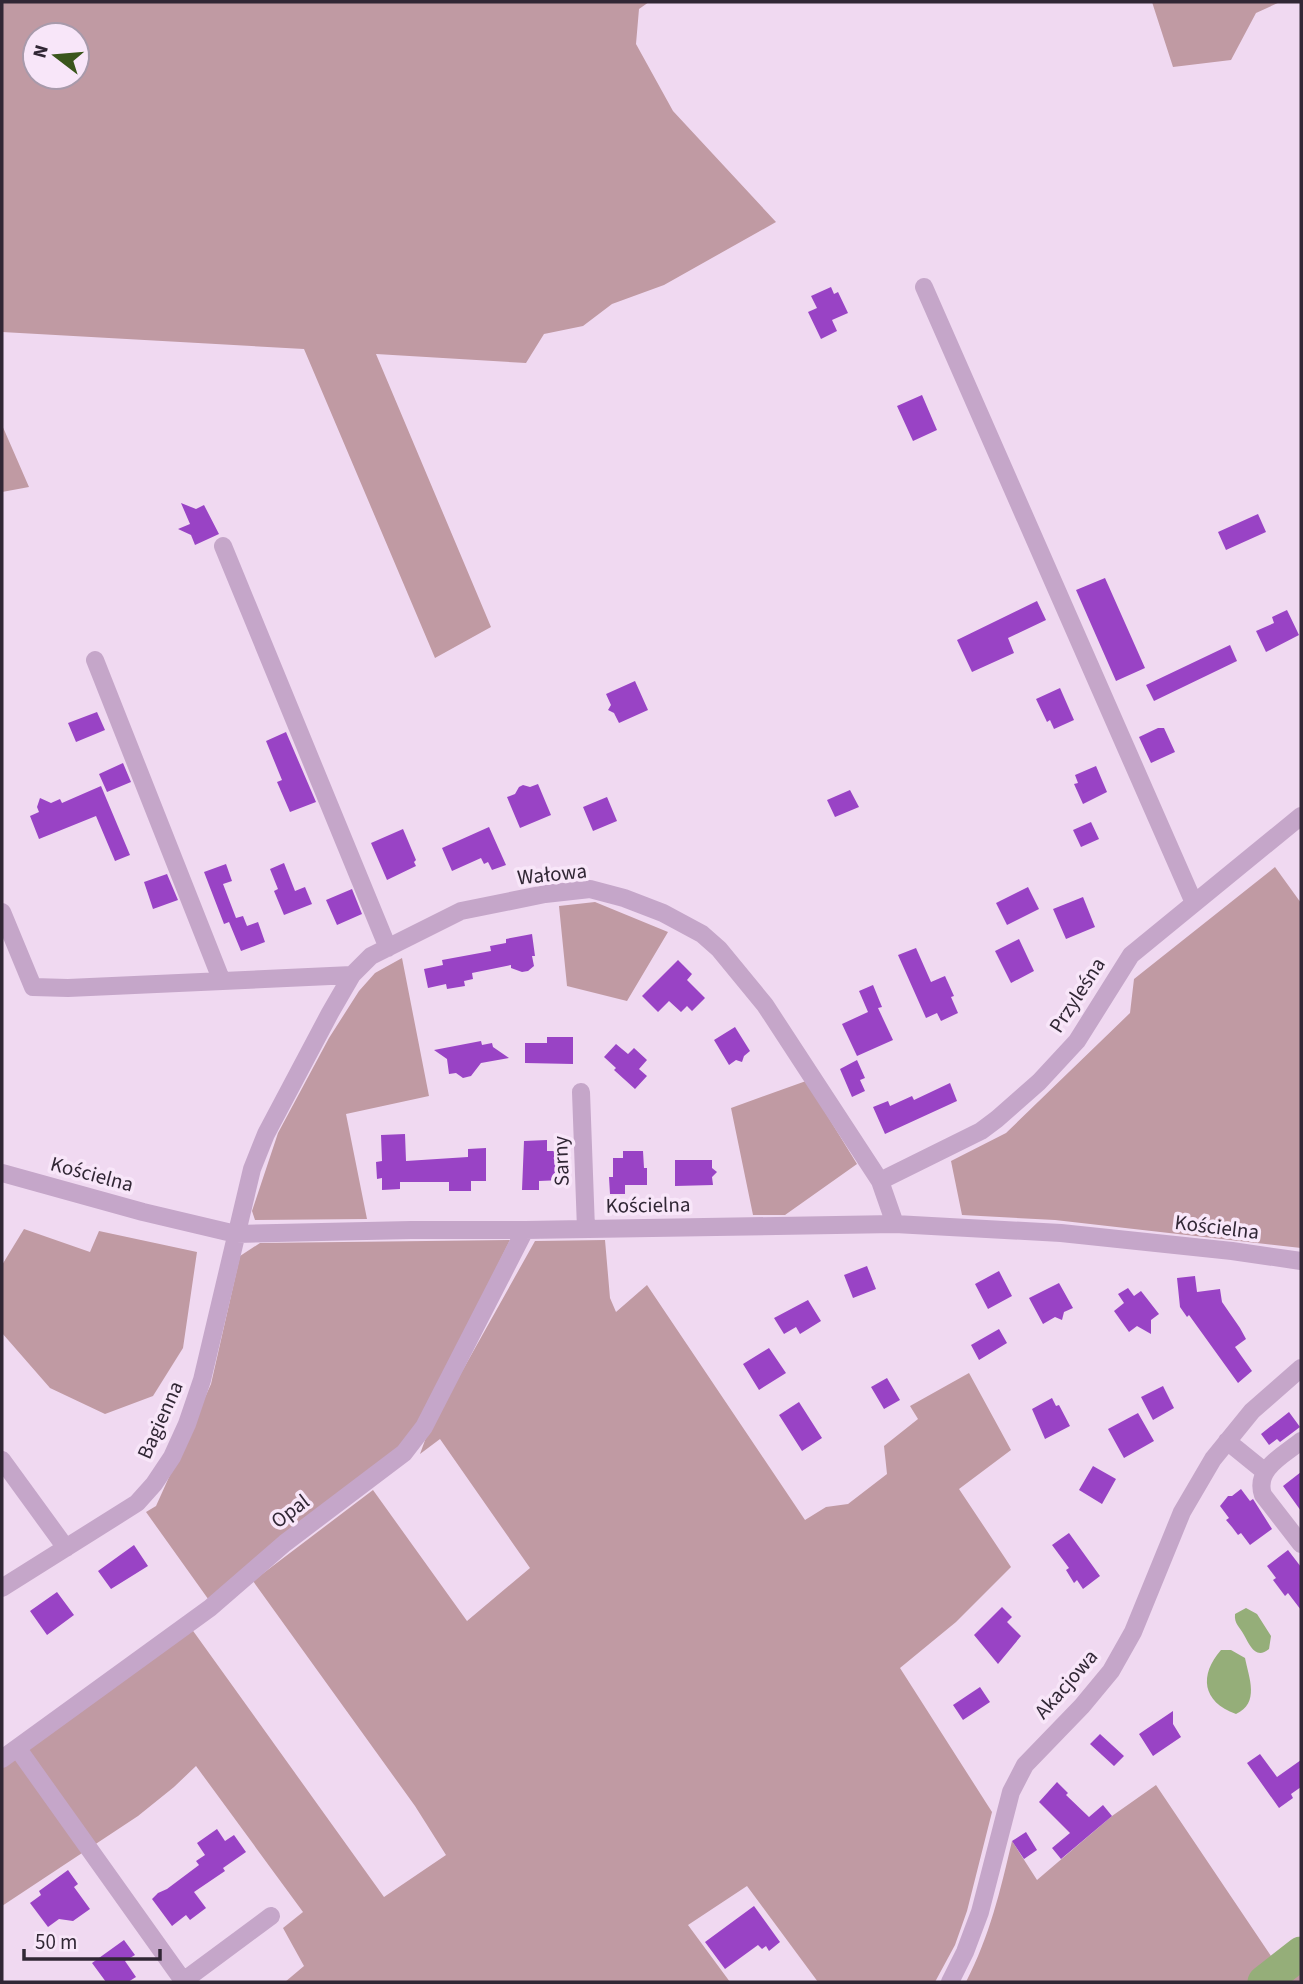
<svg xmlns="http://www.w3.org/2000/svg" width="1303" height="1984" viewBox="0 0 1303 1984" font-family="'Source Sans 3',sans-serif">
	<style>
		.green { fill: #c09aa3; fill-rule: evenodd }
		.water { fill: #95ae79 }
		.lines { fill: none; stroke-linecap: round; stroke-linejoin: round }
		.river { stroke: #95ae79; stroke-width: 33 }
		.building { fill: #9943c5 }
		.minor { stroke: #c5a6c9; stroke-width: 18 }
		.labels { text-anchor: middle; stroke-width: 7; stroke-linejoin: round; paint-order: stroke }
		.street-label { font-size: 21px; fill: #312735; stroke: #f8e6f9 }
	</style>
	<rect width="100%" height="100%" fill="#f0d9f1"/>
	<path class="green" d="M 2,2 L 649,2 L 639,9 L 636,44 L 673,111 L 776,222 L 664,285 L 612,304 L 583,326 L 544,334 L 526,363 L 376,354 L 491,627 L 435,658 L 304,349 L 2,332 ZM 35,35 L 77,35 L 77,77 L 35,77 Z
		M 1152,2 L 1280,2 L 1256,13 L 1231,60 L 1173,67 Z
		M 2,425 L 29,487 L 2,492 Z
		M 1275,867 L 1301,903 L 1301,1248 L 1055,1220 L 962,1215 L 951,1161 L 1006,1133 L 1130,1013 L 1134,979 Z
		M 595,902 L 668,932 L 627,1001 L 567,986 L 559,906 Z
		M 402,958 L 429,1096 L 346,1114 L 367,1219 L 255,1220 L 252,1211 L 278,1133 L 329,1038 L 359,991 L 375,973 Z
		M 806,1081 L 857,1164 L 785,1215 L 753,1215 L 731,1108 Z
		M 24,1229 L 90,1252 L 99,1231 L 197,1252 L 183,1348 L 153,1396 L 105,1414 L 50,1388 L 2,1333 L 2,1265 Z
		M 510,1240 L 420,1423 L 396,1450 L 211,1603 L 146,1512 L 156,1506 L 211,1384 L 240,1256 L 260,1243 Z
		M 605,1240 L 610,1298 L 616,1312 L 647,1285 L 805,1520 L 826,1507 L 848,1504 L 887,1474 L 884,1446 L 918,1419 L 910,1406 L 969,1373 L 1011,1450 L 959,1489 L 1011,1567 L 956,1622 L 900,1668 L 992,1812 L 967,1911 L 955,1945 L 935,1982 L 818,1982 L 747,1886 L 688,1925 L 730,1982 L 285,1982 L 304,1966 L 283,1928 L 303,1912 L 196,1766 L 174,1787 L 138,1816 L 2,1906 L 2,1765 L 191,1628 L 384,1897 L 446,1855 L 415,1806 L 253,1581 L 373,1490 L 467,1621 L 530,1568 L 440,1439 L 420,1454 L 428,1432 L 535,1241 Z
		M 1156,1785 L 1275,1962 L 1301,1941 L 1301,1982 L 966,1982 C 990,1935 1000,1892 1012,1841 L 1037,1880 L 1112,1816 Z"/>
	<path class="water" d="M 1246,1608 L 1257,1614 L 1271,1636 L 1269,1649 C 1256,1660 1250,1646 1244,1635 C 1240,1627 1234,1624 1235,1614 Z
		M 1221,1650 L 1231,1650 L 1245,1658 C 1249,1678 1260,1703 1236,1714 C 1202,1702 1199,1675 1221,1650 Z"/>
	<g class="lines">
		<path class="river" d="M 1264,1982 L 1301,1953"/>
	</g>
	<path class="building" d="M 831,287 L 834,294 L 838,292 L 848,313 L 832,320 L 837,331 L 821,339 L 808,312 L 817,308 L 811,296 Z
		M 922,395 L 937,430 L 913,441 L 897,406 Z
		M 181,503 L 196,509 L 204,505 L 219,534 L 195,545 L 191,535 L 178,529 L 190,524 Z
		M 1258,514 L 1266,532 L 1226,550 L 1218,532 Z
		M 1105,578 L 1145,668 L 1116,681 L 1076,590 Z
		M 1037,601 L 1046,620 L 1008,638 L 1014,653 L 972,672 L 957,640 Z
		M 1287,610 L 1299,635 L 1266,652 L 1256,631 L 1274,623 L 1272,617 Z
		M 1230,645 L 1237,661 L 1154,701 L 1146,685 Z
		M 635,681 L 648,710 L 619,723 L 614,713 L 608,710 L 611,705 L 606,694 Z
		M 1060,688 L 1074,720 L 1054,729 L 1050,720 L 1047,722 L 1036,699 Z
		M 97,712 L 105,730 L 76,742 L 68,723 Z
		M 1158,728 L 1164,728 L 1175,752 L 1151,763 L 1139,737 Z
		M 286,732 L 316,802 L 290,812 L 277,782 L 282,780 L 266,741 Z
		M 123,763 L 131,782 L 107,792 L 99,774 Z
		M 1096,766 L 1107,792 L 1083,804 L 1074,784 L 1078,783 L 1075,775 Z
		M 538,784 L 551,815 L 520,828 L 507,797 L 515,794 L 519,787 L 523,785 L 530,787 Z
		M 101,786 L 130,855 L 115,861 L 96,816 L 39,839 L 30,816 L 39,812 L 37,807 L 40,798 L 51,803 L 60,799 L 62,803 Z
		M 850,790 L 859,807 L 835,817 L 827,800 Z
		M 607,797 L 617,821 L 593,831 L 583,807 Z
		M 1091,822 L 1099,839 L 1081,847 L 1073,830 Z
		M 489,827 L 506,865 L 492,870 L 488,862 L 484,864 L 481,858 L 452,871 L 442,848 Z
		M 403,829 L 416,860 L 414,862 L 416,866 L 387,880 L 371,843 Z
		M 284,863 L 295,891 L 305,887 L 312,904 L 284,915 L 274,891 L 278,889 L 270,869 Z
		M 226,864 L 232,881 L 223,884 L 236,918 L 243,916 L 247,926 L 258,922 L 265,942 L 241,951 L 229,922 L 224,924 L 204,872 Z
		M 167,874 L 178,900 L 153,909 L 144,882 Z
		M 1028,887 L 1039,909 L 1007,925 L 996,903 Z
		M 352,889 L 362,914 L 337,925 L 326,900 Z
		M 1083,897 L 1095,927 L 1066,939 L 1053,909 Z
		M 532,934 L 535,956 L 532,956 L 534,966 L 528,971 L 522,972 L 511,968 L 511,965 L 472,973 L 473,979 L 464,981 L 465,986 L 447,989 L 446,984 L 428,988 L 424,969 L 443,965 L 442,960 L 491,951 L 490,946 L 506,943 L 506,939 Z
		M 1019,939 L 1034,971 L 1011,983 L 995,951 Z
		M 916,948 L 931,982 L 945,976 L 954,996 L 951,997 L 958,1013 L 941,1021 L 937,1013 L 926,1018 L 898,955 Z
		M 678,960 L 692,974 L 687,980 L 705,998 L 692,1011 L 687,1006 L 681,1012 L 669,1001 L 658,1012 L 642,996 Z
		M 873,985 L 882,1007 L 878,1008 L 893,1040 L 857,1056 L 842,1024 L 868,1012 L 859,991 Z
		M 735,1027 L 750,1051 L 744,1056 L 742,1062 L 736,1060 L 729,1065 L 714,1040 Z
		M 547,1037 L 573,1037 L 573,1064 L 525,1063 L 525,1043 L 547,1043 Z
		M 481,1041 L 482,1045 L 492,1043 L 493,1047 L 509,1058 L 481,1063 L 471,1076 L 463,1078 L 456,1073 L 449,1074 L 447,1059 L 434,1050 Z
		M 616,1044 L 628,1054 L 634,1048 L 647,1060 L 639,1069 L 647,1076 L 635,1089 L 614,1070 L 616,1068 L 604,1057 Z
		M 857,1060 L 865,1078 L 860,1080 L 865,1091 L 852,1097 L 840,1069 Z
		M 950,1083 L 957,1101 L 885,1134 L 873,1107 L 888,1101 L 890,1106 L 912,1096 L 914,1100 Z
		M 405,1134 L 406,1161 L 468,1157 L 468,1149 L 486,1148 L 486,1181 L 471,1181 L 471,1191 L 449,1191 L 449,1182 L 400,1182 L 400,1189 L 382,1190 L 382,1178 L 377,1179 L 376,1162 L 382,1161 L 381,1135 Z
		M 547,1140 L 547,1151 L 561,1151 L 562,1180 L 539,1181 L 539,1190 L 522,1190 L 524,1141 Z
		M 623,1151 L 643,1151 L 644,1168 L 647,1168 L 647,1185 L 625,1185 L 625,1194 L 610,1194 L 609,1177 L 613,1177 L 613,1158 L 623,1158 Z
		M 675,1160 L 712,1160 L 712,1168 L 717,1172 L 712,1177 L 713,1185 L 675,1186 Z
		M 867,1266 L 876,1289 L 853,1298 L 844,1275 Z
		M 999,1271 L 1012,1296 L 988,1309 L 975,1284 Z
		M 1195,1276 L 1197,1292 L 1220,1289 L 1222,1302 L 1240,1328 L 1246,1339 L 1235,1347 L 1252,1371 L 1238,1383 L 1189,1315 L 1187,1317 L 1180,1307 L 1177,1278 Z
		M 1059,1283 L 1073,1308 L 1064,1312 L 1062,1320 L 1055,1317 L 1043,1324 L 1029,1298 Z
		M 1128,1288 L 1134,1296 L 1141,1291 L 1159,1314 L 1151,1320 L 1151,1334 L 1137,1326 L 1129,1332 L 1114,1311 L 1124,1303 L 1118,1294 Z
		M 808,1300 L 821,1321 L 800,1334 L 796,1327 L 784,1334 L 774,1318 Z
		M 999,1329 L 1007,1343 L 979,1360 L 971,1345 Z
		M 769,1348 L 786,1373 L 759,1390 L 743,1364 Z
		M 887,1378 L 900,1400 L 884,1409 L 871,1387 Z
		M 1163,1386 L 1174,1408 L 1153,1420 L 1141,1397 Z
		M 1052,1398 L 1056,1406 L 1059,1405 L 1070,1426 L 1045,1439 L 1032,1409 Z
		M 799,1402 L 822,1438 L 802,1451 L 779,1415 Z
		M 1289,1412 L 1300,1427 L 1280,1442 L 1277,1439 L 1269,1445 L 1261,1434 Z
		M 1138,1413 L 1154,1441 L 1124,1458 L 1108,1429 Z
		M 1093,1466 L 1116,1479 L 1102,1504 L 1079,1490 Z
		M 1301,1472 L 1301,1511 L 1283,1486 Z
		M 1241,1489 L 1250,1501 L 1253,1499 L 1272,1529 L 1250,1545 L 1241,1533 L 1238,1535 L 1232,1527 L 1226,1520 L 1229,1518 L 1220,1506 L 1228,1496 L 1232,1496 Z
		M 1069,1533 L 1100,1576 L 1083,1589 L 1077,1580 L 1074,1583 L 1066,1570 L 1069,1568 L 1052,1545 Z
		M 134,1545 L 148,1566 L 111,1589 L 98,1571 Z
		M 1288,1550 L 1301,1567 L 1301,1610 L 1288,1593 L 1285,1596 L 1273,1580 L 1276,1578 L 1267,1566 Z
		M 57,1592 L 74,1615 L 47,1635 L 30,1611 Z
		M 1002,1607 L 1012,1617 L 1007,1622 L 1021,1636 L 998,1664 L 974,1635 Z
		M 980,1687 L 990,1702 L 963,1720 L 953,1705 Z
		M 1173,1711 L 1173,1724 L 1181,1737 L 1153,1756 L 1139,1734 Z
		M 1100,1734 L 1124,1756 L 1114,1766 L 1090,1744 Z
		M 1260,1754 L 1277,1777 L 1301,1760 L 1301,1787 L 1291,1794 L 1293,1798 L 1279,1808 L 1247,1763 Z
		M 1057,1782 L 1068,1793 L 1066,1795 L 1089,1817 L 1103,1805 L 1112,1816 L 1061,1859 L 1052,1848 L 1070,1833 L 1039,1802 Z
		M 217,1829 L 225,1841 L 234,1835 L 246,1852 L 223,1868 L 225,1871 L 194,1892 L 206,1908 L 190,1920 L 186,1915 L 172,1926 L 152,1899 L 158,1893 L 167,1889 L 199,1865 L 196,1861 L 205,1855 L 197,1843 Z
		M 1026,1832 L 1037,1850 L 1024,1859 L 1012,1841 Z
		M 68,1870 L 78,1884 L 74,1887 L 90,1909 L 73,1921 L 59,1919 L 48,1927 L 30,1903 L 41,1895 L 39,1891 Z
		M 754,1906 L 780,1942 L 769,1951 L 766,1946 L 762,1949 L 758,1945 L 725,1969 L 705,1942 Z
		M 124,1940 L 135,1955 L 125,1961 L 136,1977 L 128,1982 L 106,1982 L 92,1963 Z"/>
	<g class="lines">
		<path class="minor" d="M 924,287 L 1194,903
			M 223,546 L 388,948
			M 95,660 L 221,979
			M 2,912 L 33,987 L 68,988 L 352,975
			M 581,1092 L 586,1229
			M 2,1173 L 143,1212 L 236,1234 L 411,1230 L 525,1230 L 895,1224 L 1061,1233 L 1232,1251 L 1301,1261
			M 880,1181 L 981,1131 L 997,1119 L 1039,1082 L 1077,1041 L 1131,955 L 1301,816
			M 1227,1441 L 1264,1471
			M 1301,1441 C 1284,1455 1254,1469 1263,1495 L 1301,1544
			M 2,1460 L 66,1548
			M 2,1588 L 137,1503 L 154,1484 L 172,1457 L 187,1424 L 202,1380 L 252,1169 L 266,1134 L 330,1013 L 352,975 L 371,956 L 461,911 L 545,894 L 590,889 L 624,898 L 663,913 L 702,934 L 719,949 L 765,1005 L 880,1181 L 895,1224
			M 18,1749 L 184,1982
			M 2,1759 L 210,1608 L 285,1543 L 404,1453 L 424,1427 L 525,1230
			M 182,1982 L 271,1916
			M 950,1982 L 965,1952 L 980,1912 L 1011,1792 L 1025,1765 L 1082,1706 L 1111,1671 L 1133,1632 L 1182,1512 L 1213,1459 L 1252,1411 L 1301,1368"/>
	</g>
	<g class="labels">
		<g class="street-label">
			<text transform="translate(552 874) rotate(-6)" y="7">Wałowa</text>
			<text transform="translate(1077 995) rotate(-57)" y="7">Przyleśna</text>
			<text transform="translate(561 1161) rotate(-92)" y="7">Sarny</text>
			<text transform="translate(92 1174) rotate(15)" y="7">Kościelna</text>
			<text transform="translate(648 1205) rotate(-1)" y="7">Kościelna</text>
			<text transform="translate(1217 1227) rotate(7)" y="7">Kościelna</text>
			<text transform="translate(160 1420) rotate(-66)" y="7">Bagienna</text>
			<text transform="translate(290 1511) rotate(-37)" y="7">Opal</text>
			<text transform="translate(1066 1684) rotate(-49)" y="7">Akacjowa</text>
		</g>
	</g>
	<rect width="1303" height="1984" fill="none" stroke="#312735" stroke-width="7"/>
	<g transform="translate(56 56) rotate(286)"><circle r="33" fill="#f8e6f9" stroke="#a89aab" stroke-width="2"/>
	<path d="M0-5L12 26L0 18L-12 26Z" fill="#3a561c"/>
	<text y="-10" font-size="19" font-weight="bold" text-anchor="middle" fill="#312735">N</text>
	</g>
	<path d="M24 1949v10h136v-10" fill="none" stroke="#312735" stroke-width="3.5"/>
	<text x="35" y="1949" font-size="21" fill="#312735" stroke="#f8e6f9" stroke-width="5" paint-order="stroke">50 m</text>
</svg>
